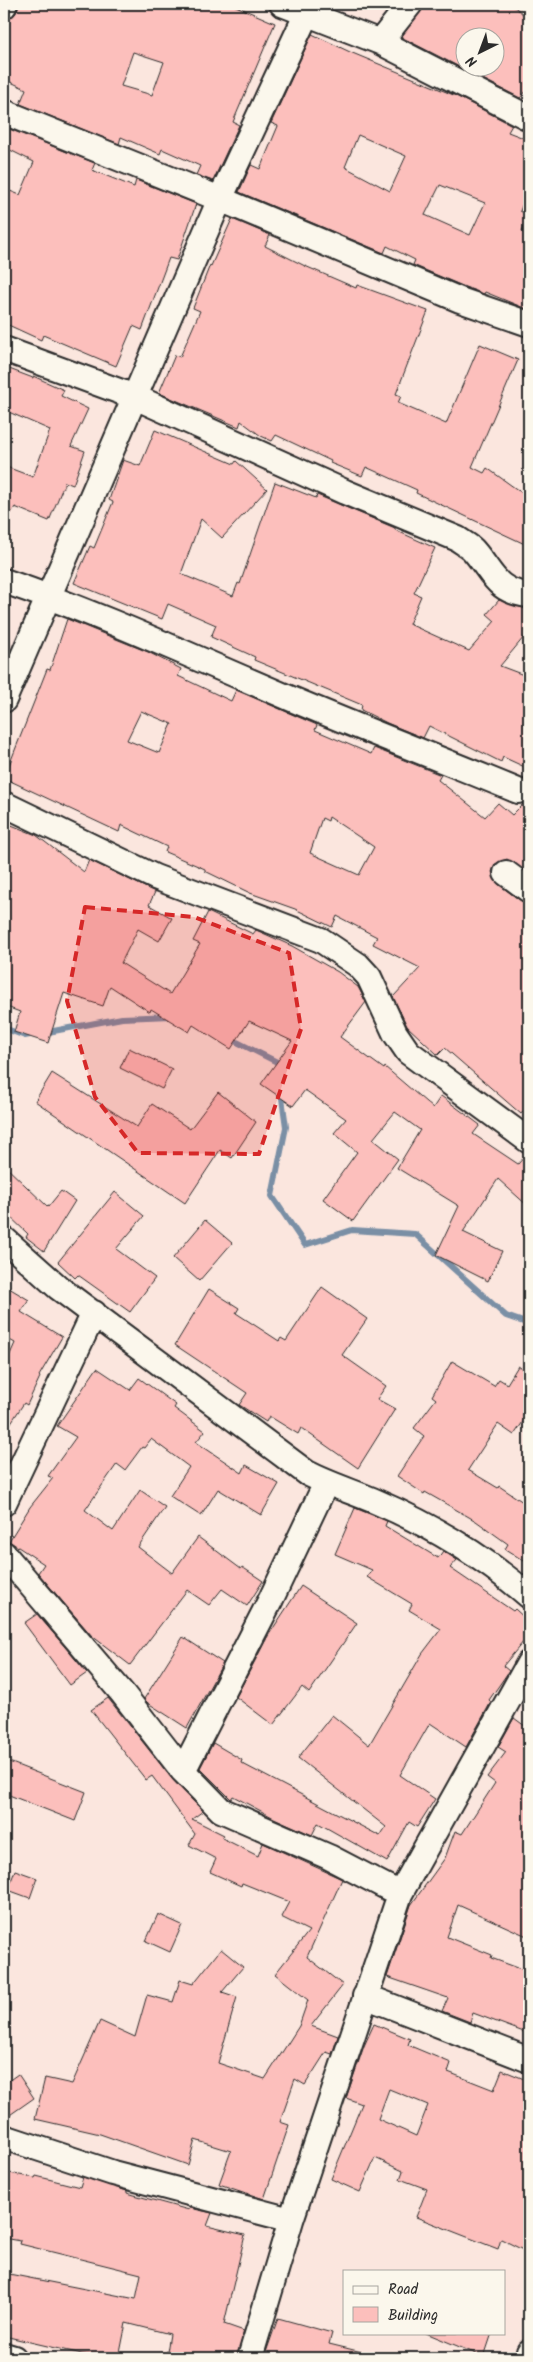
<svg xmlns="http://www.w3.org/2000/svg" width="533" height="2362" viewBox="0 0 533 2362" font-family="Kalam,sans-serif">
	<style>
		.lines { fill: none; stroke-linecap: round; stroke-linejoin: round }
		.stream { stroke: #7a8fa5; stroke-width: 6 }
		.building { fill: #fcbfbc; stroke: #2b2b2b; fill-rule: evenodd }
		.street-casing { stroke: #2b2b2b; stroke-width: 28 }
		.street { stroke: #fbf7ec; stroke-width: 24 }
		.marked { fill: #d62828; fill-opacity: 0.2; stroke: #d62828; stroke-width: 4; stroke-dasharray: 10 6; stroke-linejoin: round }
	</style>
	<rect width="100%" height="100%" fill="#fbe6de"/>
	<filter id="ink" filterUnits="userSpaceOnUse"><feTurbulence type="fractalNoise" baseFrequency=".02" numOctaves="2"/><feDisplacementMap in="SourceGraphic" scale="10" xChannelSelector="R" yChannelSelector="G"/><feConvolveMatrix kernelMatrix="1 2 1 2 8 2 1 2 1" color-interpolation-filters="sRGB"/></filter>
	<g filter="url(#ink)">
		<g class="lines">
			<path class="stream" d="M 4,1028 L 25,1036 L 34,1034
				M 43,1033 L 122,1018 L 172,1016
				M 229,1038 L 277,1062 L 278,1069
				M 281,1091 L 286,1127 L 272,1196 L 305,1245 L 352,1230 L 415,1234 L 506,1316 L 529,1324"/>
		</g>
		<path class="building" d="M 19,4 L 231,4 L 275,23 L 233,122 L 239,125 L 213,181 L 196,175 L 200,166 L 162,149 L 160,154 L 121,137 L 119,144 L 20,104 L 26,89 L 4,79 L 4,23 L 16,13 ZM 133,52 L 164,62 L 152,95 L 121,86 Z
			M 426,4 L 511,4 L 529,19 L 529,88 L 520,98 L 401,37 ZM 466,38 L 496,38 L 496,68 L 466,68 Z
			M 312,34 L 350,52 L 456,96 L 512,125 L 508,132 L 529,140 L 529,188 L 520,211 L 529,215 L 522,231 L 529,235 L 529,310 L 485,292 L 484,294 L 465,287 L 413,265 L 415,260 L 387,246 L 384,253 L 239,192 L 251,165 L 260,169 L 278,126 L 271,123 L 272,121 ZM 358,135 L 406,156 L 390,191 L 345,167 ZM 440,185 L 485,203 L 470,235 L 425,215 Z
			M 4,129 L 8,131 L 9,129 L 95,163 L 92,170 L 134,187 L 136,180 L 196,204 L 177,260 L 169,258 L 142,330 L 133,326 L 116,366 L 43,335 L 41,340 L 4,323 L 4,210 L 10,191 L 20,195 L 34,162 L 4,147 Z
			M 232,219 L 270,235 L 265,246 L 305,266 L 356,288 L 357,285 L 428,311 L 396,394 L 401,396 L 398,403 L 446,424 L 480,344 L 518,360 L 472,467 L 484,473 L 487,468 L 529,498 L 529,546 L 416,493 L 417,490 L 366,467 L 362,476 L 330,463 L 331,461 L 276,435 L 272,441 L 261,436 L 241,421 L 239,427 L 159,393 L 175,355 L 180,357 L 200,311 L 193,308 L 210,265 L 211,266 Z
			M 4,367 L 33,378 L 33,376 L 64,390 L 61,396 L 88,409 L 71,446 L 85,451 L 73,485 L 65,482 L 49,521 L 15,507 L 4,524 L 4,466 L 33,477 L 50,430 L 4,410 Z
			M 155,430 L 234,464 L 236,461 L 267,489 L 222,538 L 201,519 L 181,574 L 233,596 L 238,583 L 240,584 L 275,482 L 316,498 L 317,495 L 395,528 L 395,530 L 435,548 L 414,593 L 421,596 L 409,624 L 469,651 L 495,621 L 487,614 L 499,600 L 529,610 L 529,631 L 500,666 L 529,677 L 529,769 L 503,757 L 501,762 L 429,726 L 423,738 L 387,723 L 361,710 L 362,705 L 254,660 L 255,657 L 211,637 L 216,625 L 168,604 L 162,619 L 74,583 L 90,546 L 94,548 L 113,502 L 109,500 L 123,460 L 140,466 Z
			M 67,619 L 148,652 L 181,669 L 178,676 L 231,701 L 236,690 L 317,725 L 315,730 L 371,754 L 374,748 L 441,775 L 438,780 L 485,817 L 498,803 L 512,815 L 529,798 L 529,873 L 507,859 L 495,864 L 492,872 L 498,884 L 521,901 L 529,903 L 529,1105 L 521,1114 L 445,1048 L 438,1055 L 407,1026 L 393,997 L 420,968 L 373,944 L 377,937 L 337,916 L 332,927 L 295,909 L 250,893 L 205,871 L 205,869 L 165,852 L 167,847 L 121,825 L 119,832 L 4,778 L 47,669 L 50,670 ZM 141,711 L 172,724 L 159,753 L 127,740 ZM 329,817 L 374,847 L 359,875 L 310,853 L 322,818 L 328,821 Z
			M 4,822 L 36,835 L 84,872 L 89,860 L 155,892 L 149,905 L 172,918 L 159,941 L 138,929 L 121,963 L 170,994 L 200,944 L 193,941 L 208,912 L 253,934 L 256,930 L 292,946 L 338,972 L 358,987 L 366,1002 L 340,1037 L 384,1069 L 385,1067 L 433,1108 L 441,1096 L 480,1125 L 473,1134 L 518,1164 L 527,1154 L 529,1154 L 529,1207 L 498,1179 L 463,1232 L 502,1251 L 488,1281 L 436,1255 L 459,1206 L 397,1168 L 420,1130 L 395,1112 L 373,1139 L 398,1159 L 353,1221 L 323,1199 L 357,1152 L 334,1133 L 346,1119 L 305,1090 L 293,1106 L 261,1084 L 292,1041 L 249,1021 L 231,1049 L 193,1025 L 189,1032 L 151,1009 L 150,1012 L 110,986 L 103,1006 L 64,993 L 48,1043 L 14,1032 L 20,1012 L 4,1006 Z
			M 129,1048 L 172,1069 L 162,1089 L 120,1068 Z
			M 52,1073 L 137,1127 L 152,1104 L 190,1129 L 218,1092 L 256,1122 L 232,1158 L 220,1150 L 185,1203 L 35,1101 Z
			M 4,1165 L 48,1207 L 61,1191 L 75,1201 L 44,1251 L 26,1237 L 28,1234 L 4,1211 Z
			M 115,1192 L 144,1216 L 116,1249 L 155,1278 L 130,1312 L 78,1275 L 75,1278 L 58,1262 Z
			M 205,1220 L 232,1243 L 199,1281 L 173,1258 Z
			M 4,1285 L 29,1300 L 21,1312 L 62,1337 L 39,1376 L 40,1377 L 27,1405 L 24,1403 L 4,1433 L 4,1368 L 15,1343 L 6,1338 L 4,1342 Z
			M 322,1287 L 367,1319 L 342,1355 L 386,1386 L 377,1399 L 395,1409 L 358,1468 L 301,1428 L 298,1434 L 269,1416 L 266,1422 L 241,1406 L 239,1405 L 247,1393 L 175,1345 L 209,1289 L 239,1308 L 236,1313 L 279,1341 L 281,1338 L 286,1341 Z
			M 452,1361 L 494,1386 L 499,1379 L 507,1384 L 518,1366 L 529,1373 L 529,1413 L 514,1435 L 498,1424 L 468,1470 L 498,1488 L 499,1486 L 529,1506 L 529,1564 L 505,1549 L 508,1544 L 476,1521 L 425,1492 L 424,1494 L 397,1476 L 424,1436 L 414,1428 L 436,1399 L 432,1396 Z
			M 97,1368 L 130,1390 L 139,1378 L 176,1405 L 174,1408 L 205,1431 L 196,1442 L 242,1473 L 246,1465 L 279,1484 L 261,1515 L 218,1489 L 201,1516 L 170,1496 L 189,1467 L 151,1439 L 144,1448 L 142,1447 L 125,1470 L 117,1464 L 85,1510 L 113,1531 L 140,1490 L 165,1507 L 138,1547 L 172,1573 L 198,1537 L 241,1569 L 242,1567 L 263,1581 L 247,1606 L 222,1589 L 209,1605 L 187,1590 L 130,1665 L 92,1636 L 38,1573 L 44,1564 L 9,1541 L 30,1507 L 53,1478 L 48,1476 L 76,1437 L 57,1426 Z
			M 355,1508 L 387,1521 L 385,1526 L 438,1558 L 443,1551 L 457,1560 L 450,1568 L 513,1611 L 515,1609 L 529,1622 L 529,1635 L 503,1666 L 509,1671 L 489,1700 L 491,1702 L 466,1747 L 430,1723 L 400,1775 L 435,1799 L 417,1827 L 409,1822 L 387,1862 L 318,1823 L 312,1835 L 274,1818 L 233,1796 L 231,1799 L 200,1768 L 213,1743 L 242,1760 L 241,1763 L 380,1836 L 386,1827 L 298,1758 L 332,1715 L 369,1745 L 422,1654 L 441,1629 L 409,1610 L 412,1604 L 367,1577 L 372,1570 L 335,1554 Z
			M 301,1586 L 357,1623 L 309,1693 L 302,1687 L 273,1725 L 236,1697 L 268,1636 Z
			M 37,1614 L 87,1673 L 70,1685 L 24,1623 Z
			M 183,1637 L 223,1663 L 187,1728 L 148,1703 L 144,1699 Z
			M 108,1698 L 172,1779 L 203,1811 L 192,1819 L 224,1835 L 222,1838 L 258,1856 L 263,1843 L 342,1879 L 307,1957 L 343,1985 L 311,2026 L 338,2036 L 332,2054 L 326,2052 L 305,2085 L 295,2079 L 280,2122 L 289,2125 L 264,2199 L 219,2184 L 231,2151 L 195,2140 L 188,2165 L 100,2134 L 35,2119 L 45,2078 L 72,2084 L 100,2021 L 135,2037 L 147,1995 L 173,2002 L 180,1980 L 193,1984 L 221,1949 L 243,1967 L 222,1992 L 237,1997 L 218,2063 L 265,2079 L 299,2026 L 308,2000 L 275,1974 L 309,1931 L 281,1917 L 289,1902 L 242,1883 L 241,1886 L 210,1872 L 216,1859 L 189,1845 L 195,1834 L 152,1776 L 146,1780 L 91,1710 Z
			M 514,1718 L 529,1729 L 529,1937 L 458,1905 L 447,1937 L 492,1955 L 491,1958 L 529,1972 L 529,2034 L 473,2013 L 470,2022 L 442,2011 L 448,1998 L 387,1977 L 411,1905 L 445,1858 L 455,1831 L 462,1834 L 495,1783 L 487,1777 L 506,1752 L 498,1747 Z
			M 4,1760 L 86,1792 L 75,1821 L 4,1793 Z
			M 15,1870 L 37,1878 L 30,1898 L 8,1890 Z
			M 158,1914 L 182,1925 L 170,1952 L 146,1941 Z
			M 374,2024 L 410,2039 L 408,2045 L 451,2063 L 448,2072 L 494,2090 L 502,2070 L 529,2081 L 529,2253 L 501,2239 L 498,2249 L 416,2217 L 427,2189 L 400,2179 L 403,2171 L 375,2158 L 360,2192 L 331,2179 L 362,2104 L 346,2098 L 364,2046 ZM 389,2089 L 428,2105 L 416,2136 L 378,2119 Z
			M 18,2074 L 34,2098 L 4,2119 L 4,2084 Z
			M 4,2172 L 35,2178 L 36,2176 L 80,2187 L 83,2177 L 127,2191 L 127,2193 L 189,2210 L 190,2208 L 212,2213 L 207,2226 L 245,2235 L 224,2324 L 244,2331 L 237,2358 L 166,2358 L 170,2334 L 126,2323 L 119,2358 L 82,2354 L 4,2336 L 4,2301 L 9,2274 L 136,2299 L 141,2274 L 20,2244 L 21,2241 L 4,2238 Z
			M 278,2318 L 332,2333 L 329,2344 L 362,2352 L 361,2358 L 264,2358 Z
			M 426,2333 L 492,2333 L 484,2357 Z"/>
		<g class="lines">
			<g class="street-casing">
				<path id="street" d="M 282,4 L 380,42 L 529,118
					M 4,6 L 5,4
					M 380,42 L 410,4
					M 4,112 L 220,199 L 460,300 L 529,324
					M 4,349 L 135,397 L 345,492 L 458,539 C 463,543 470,546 474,551 C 493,573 496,592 529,595
					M 4,581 C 103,615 197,659 294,700 C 368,731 443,760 518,791
					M 4,700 L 220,199 L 307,13
					M 4,804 L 155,877 L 321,940 L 358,965 L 369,977 L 395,1033 L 408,1052 L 529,1141
					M 506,873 L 529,890
					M 4,1239 L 59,1288 L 307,1473 C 330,1485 354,1492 377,1502 C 433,1526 484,1557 529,1596
					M 4,1503 L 94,1313
					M 4,1554 L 123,1694 L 183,1771 L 221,1810 L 329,1857 L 400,1894
					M 183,1771 L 271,1599 L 326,1483
					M 365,1996 L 529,2060
					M 4,2137 L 113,2173 L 291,2220
					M 4,2355 L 14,2358
					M 250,2358 L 291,2220 L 400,1894 L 529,1663
					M 528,2358 L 529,2352"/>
			</g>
			<use href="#street" class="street"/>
		</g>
	</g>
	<path class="marked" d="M 85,907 L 194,917 L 289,953 L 301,1029 L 259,1154 L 138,1153 L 95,1097 L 67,1001 Z"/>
	<rect width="533" height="2362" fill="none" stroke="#fbf7ec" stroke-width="20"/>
	<rect x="10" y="10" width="513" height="2342" fill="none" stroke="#2b2b2b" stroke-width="2" filter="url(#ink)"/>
	<rect x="343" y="2270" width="162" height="65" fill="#fbf7ec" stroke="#a8a59f"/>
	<rect x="353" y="2286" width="25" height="8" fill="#fbf7ec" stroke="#a8a59f"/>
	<text x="388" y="2294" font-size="15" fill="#2b2b2b">Road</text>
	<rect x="353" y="2307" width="25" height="15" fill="#fcbfbc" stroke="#a8a59f"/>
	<text x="388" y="2320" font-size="15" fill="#2b2b2b">Building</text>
	<g transform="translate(480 52) rotate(222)"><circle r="24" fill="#fbf7ec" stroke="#a8a59f"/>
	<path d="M0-4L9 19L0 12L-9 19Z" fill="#2b2b2b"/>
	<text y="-8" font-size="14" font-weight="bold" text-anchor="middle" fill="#2b2b2b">N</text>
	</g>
</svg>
